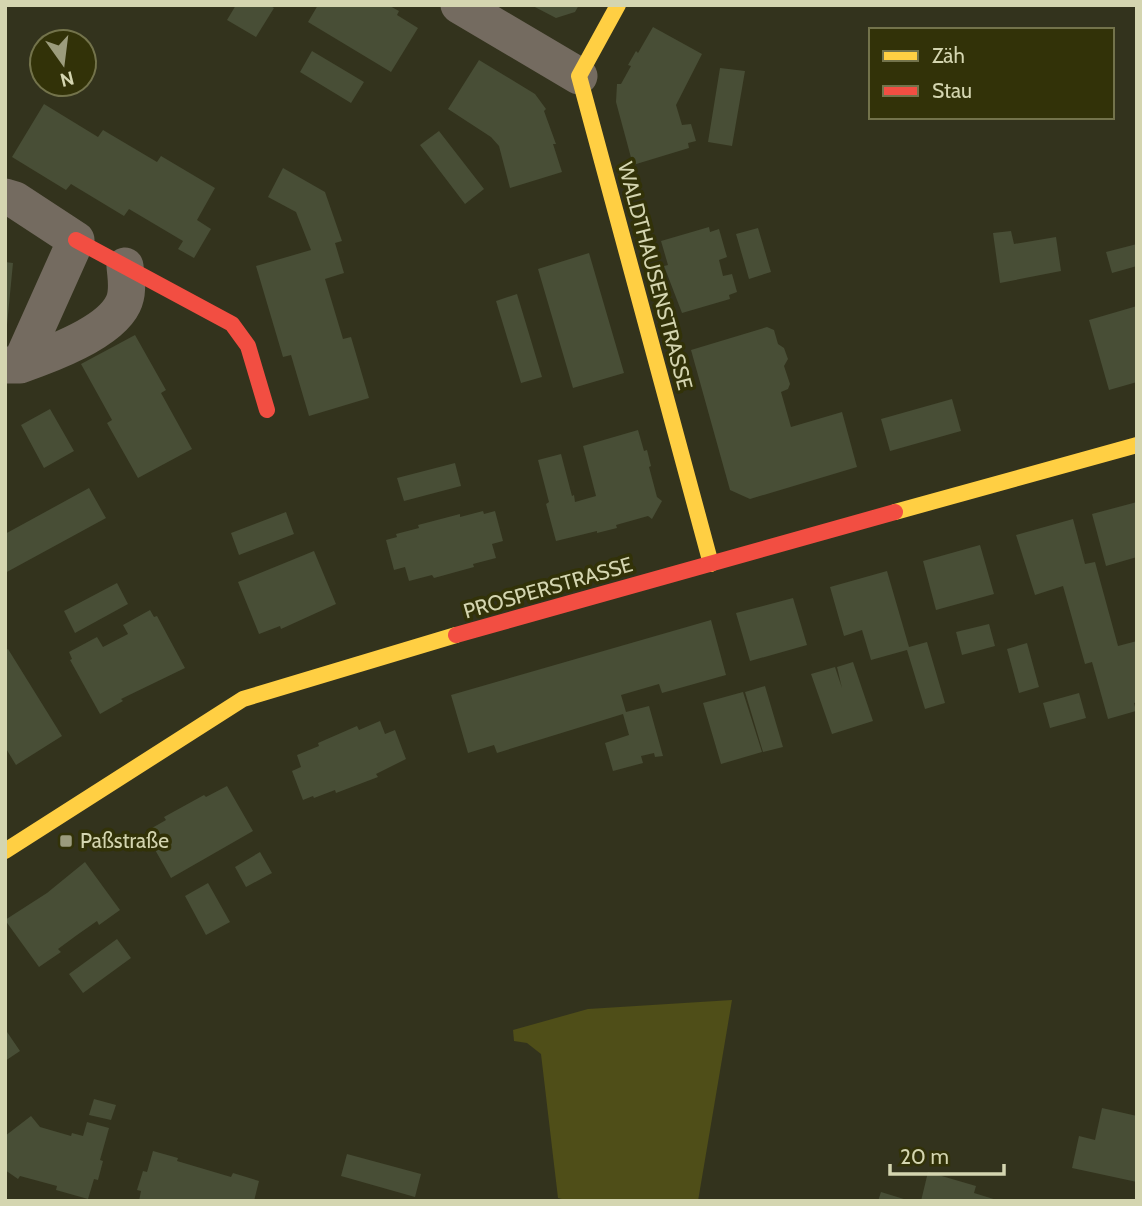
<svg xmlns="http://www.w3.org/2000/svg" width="1142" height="1206" viewBox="0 0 1142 1206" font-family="Cabin,sans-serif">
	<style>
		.green { fill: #4f4e18 }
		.building { fill: #484e36 }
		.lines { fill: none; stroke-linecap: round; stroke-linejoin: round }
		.street { stroke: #746b60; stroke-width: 37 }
		.slow { stroke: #ffcf43; stroke-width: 16 }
		.jam { stroke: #f24e42; stroke-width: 16 }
		.poi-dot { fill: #9c9c7d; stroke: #323208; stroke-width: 2.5 }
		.labels { text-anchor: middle; stroke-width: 7; stroke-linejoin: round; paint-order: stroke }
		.street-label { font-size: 21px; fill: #d4d5b0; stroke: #323208 }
		.poi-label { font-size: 21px; fill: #d4d5b0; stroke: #323208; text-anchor: start }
	</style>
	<rect width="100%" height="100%" fill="#33331d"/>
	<path class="green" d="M 732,1000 L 698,1201 L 570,1201 L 558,1198 L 541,1054 L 527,1043 L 514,1041 L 513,1030 L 588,1009 Z"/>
	<path class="building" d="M 236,5 L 269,5 L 274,8 L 256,37 L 227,20 Z
		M 318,5 L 388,5 L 399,11 L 397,15 L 418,28 L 391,72 L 308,22 Z
		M 531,5 L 579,5 L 575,12 L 556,18 Z
		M 653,27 L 702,54 L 676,105 L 682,125 L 691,124 L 696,141 L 688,143 L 689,148 L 633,165 L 616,102 L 617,84 L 621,84 L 631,66 L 628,65 L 636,51 L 638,53 Z
		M 312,51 L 364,82 L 351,103 L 300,72 Z
		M 479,60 L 535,94 L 546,109 L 544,111 L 556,144 L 553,144 L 562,172 L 510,188 L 499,146 L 491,137 L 448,109 Z
		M 720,68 L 745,71 L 732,146 L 708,142 Z
		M 44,104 L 98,137 L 103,130 L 157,162 L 161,156 L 215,188 L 197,220 L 211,229 L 194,258 L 178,249 L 183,241 L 129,209 L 124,216 L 71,184 L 66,190 L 12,157 Z
		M 439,131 L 484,189 L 465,204 L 420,145 Z
		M 283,168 L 325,192 L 342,241 L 335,243 L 344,273 L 325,279 L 343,339 L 351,337 L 369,398 L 309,416 L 291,355 L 283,357 L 256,266 L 311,250 L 296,212 L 268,197 Z
		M 709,227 L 710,232 L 719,229 L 727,257 L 719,260 L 723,276 L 732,274 L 737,292 L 729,295 L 730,299 L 682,313 L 664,266 L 668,265 L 661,241 Z
		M 758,228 L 771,272 L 749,279 L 736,234 Z
		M 1011,231 L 1014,244 L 1056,237 L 1061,271 L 1000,283 L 993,233 Z
		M 1137,244 L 1137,266 L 1112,273 L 1106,252 Z
		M 589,253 L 624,373 L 573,388 L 538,269 Z
		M 5,262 L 13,263 L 7,325 L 5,325 Z
		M 517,294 L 542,377 L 521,383 L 496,301 Z
		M 1137,306 L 1137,382 L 1109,390 L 1089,320 Z
		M 767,327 L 774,330 L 778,344 L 784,348 L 788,359 L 784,366 L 790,384 L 788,389 L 781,392 L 791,427 L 842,412 L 857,467 L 750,499 L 730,490 L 691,350 Z
		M 135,335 L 166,390 L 161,393 L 192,449 L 138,478 L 107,423 L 112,420 L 81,364 Z
		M 952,399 L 961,431 L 890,451 L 881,419 Z
		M 50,409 L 74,451 L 44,468 L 21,425 Z
		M 638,430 L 644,451 L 647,450 L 651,466 L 649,467 L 657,497 L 662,501 L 652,519 L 648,516 L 616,525 L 617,528 L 597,533 L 597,531 L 556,541 L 546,504 L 549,502 L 538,460 L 561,454 L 572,496 L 574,495 L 575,502 L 596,496 L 583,446 Z
		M 455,463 L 461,486 L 404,501 L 397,478 Z
		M 89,488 L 106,518 L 5,573 L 5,534 Z
		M 1137,502 L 1137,557 L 1106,566 L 1092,514 Z
		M 483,511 L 484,514 L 495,511 L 503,541 L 492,544 L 496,558 L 473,564 L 474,567 L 434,578 L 432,575 L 409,581 L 405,567 L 394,570 L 386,540 L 397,537 L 396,534 L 419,528 L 418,525 L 460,514 L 460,517 Z
		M 286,512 L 294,534 L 239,555 L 231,533 Z
		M 1073,519 L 1085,564 L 1095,562 L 1118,646 L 1137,641 L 1137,702 L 1134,703 L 1136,711 L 1108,719 L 1092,662 L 1085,664 L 1063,586 L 1035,595 L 1016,535 Z
		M 980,545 L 994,594 L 936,610 L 923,561 Z
		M 314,551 L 336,604 L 281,629 L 280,626 L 259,634 L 238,582 Z
		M 887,571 L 909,647 L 927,642 L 945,703 L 925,709 L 907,650 L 871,660 L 862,630 L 844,636 L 830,587 Z
		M 117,583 L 128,604 L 75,633 L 64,611 Z
		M 793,598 L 807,645 L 750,661 L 736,613 Z
		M 150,610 L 154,617 L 157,616 L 185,668 L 121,699 L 123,701 L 100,714 L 70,660 L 72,659 L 69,652 L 97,637 L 103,647 L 128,634 L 123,625 Z
		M 711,620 L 726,675 L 662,693 L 659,684 L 621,695 L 626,712 L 649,706 L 663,756 L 655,757 L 654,753 L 641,756 L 643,763 L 613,771 L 605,743 L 629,735 L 623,714 L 497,753 L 494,745 L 468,753 L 451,695 Z
		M 989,624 L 995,646 L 962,655 L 956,632 Z
		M 1027,643 L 1039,687 L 1019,693 L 1007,649 Z
		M 8,649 L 62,736 L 16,765 L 5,747 L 5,651 Z
		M 853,662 L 873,721 L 832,734 L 811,674 L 835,667 L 842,688 L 837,667 Z
		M 765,686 L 783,747 L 763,752 L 745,692 Z
		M 743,692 L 762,752 L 721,764 L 703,703 Z
		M 1079,693 L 1086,718 L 1050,728 L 1043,703 Z
		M 380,721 L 385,734 L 395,730 L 406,759 L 376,774 L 378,777 L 336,793 L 335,790 L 314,798 L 313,796 L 303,800 L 292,771 L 301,767 L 297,755 L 319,746 L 318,743 L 357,726 L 359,730 Z
		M 227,786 L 253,831 L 171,878 L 145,832 L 166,820 L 164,817 L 204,795 L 206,797 Z
		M 260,852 L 272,873 L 246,887 L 235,867 Z
		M 85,862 L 120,910 L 99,925 L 97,921 L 77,935 L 58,949 L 61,952 L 39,967 L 5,920 L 47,893 Z
		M 208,883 L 230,922 L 206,935 L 185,896 Z
		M 117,939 L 131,958 L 83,993 L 69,974 Z
		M 5,1029 L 20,1051 L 5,1061 Z
		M 94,1099 L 116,1105 L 111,1120 L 89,1115 Z
		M 1102,1108 L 1137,1116 L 1137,1182 L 1072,1168 L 1079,1136 L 1095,1140 Z
		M 31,1116 L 40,1127 L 71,1136 L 72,1133 L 83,1136 L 87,1122 L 109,1128 L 100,1160 L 103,1161 L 98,1180 L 94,1179 L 88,1199 L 56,1190 L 57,1186 L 20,1176 L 18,1179 L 5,1170 L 5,1136 Z
		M 153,1151 L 178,1158 L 177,1161 L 231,1177 L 233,1173 L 259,1181 L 254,1201 L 139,1201 L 141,1191 L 137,1190 L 143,1171 L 147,1172 Z
		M 347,1154 L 421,1174 L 415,1197 L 341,1176 Z
		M 928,1172 L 976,1186 L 974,1193 L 1000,1201 L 921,1201 Z
		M 881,1192 L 907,1200 L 907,1201 L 878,1201 Z"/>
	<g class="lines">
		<path class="street" d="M 459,5 L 579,76
			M 5,197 L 15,200 L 76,240 L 20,365 L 5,365
			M 20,365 C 49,355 109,333 123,304 C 129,292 126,279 125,266"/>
		<path class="slow" d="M 618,5 L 579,76 L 711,564
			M 895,512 L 1137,445
			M 5,851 L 243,699 L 456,635"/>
		<path class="jam" d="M 76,240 L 232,324 L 248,346 L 267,410
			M 456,635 L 895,512"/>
	</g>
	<rect class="poi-dot" x="59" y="834" width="14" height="14" rx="3.5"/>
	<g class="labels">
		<g class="street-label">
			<text transform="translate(655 276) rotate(75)" y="7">WALDTHAUSENSTRASSE</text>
			<text transform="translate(548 588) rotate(-16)" y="7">PROSPERSTRASSE</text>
		</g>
		<g class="poi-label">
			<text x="80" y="848">Paßstraße</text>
		</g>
	</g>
	<rect width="1142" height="1206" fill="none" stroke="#d4d5b0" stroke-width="14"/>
	<rect x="869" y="28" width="245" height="91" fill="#323208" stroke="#73734b" stroke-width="2"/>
	<rect x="883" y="51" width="35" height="10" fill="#ffcf43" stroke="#73734b" stroke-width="2"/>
	<text x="932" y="63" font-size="21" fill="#d4d5b0">Zäh</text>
	<rect x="883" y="86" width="35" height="10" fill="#f24e42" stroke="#73734b" stroke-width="2"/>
	<text x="932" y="98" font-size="21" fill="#d4d5b0">Stau</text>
	<g transform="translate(63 63) rotate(166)"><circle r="33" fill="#323208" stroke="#73734b" stroke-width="2"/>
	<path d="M0-5L12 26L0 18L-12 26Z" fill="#9c9c7d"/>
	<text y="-10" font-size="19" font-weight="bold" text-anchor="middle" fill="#d4d5b0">N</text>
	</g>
	<path d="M890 1164v10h114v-10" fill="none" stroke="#d4d5b0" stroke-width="3.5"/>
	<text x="900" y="1164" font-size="21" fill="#d4d5b0" stroke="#323208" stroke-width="5" paint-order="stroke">20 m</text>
</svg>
